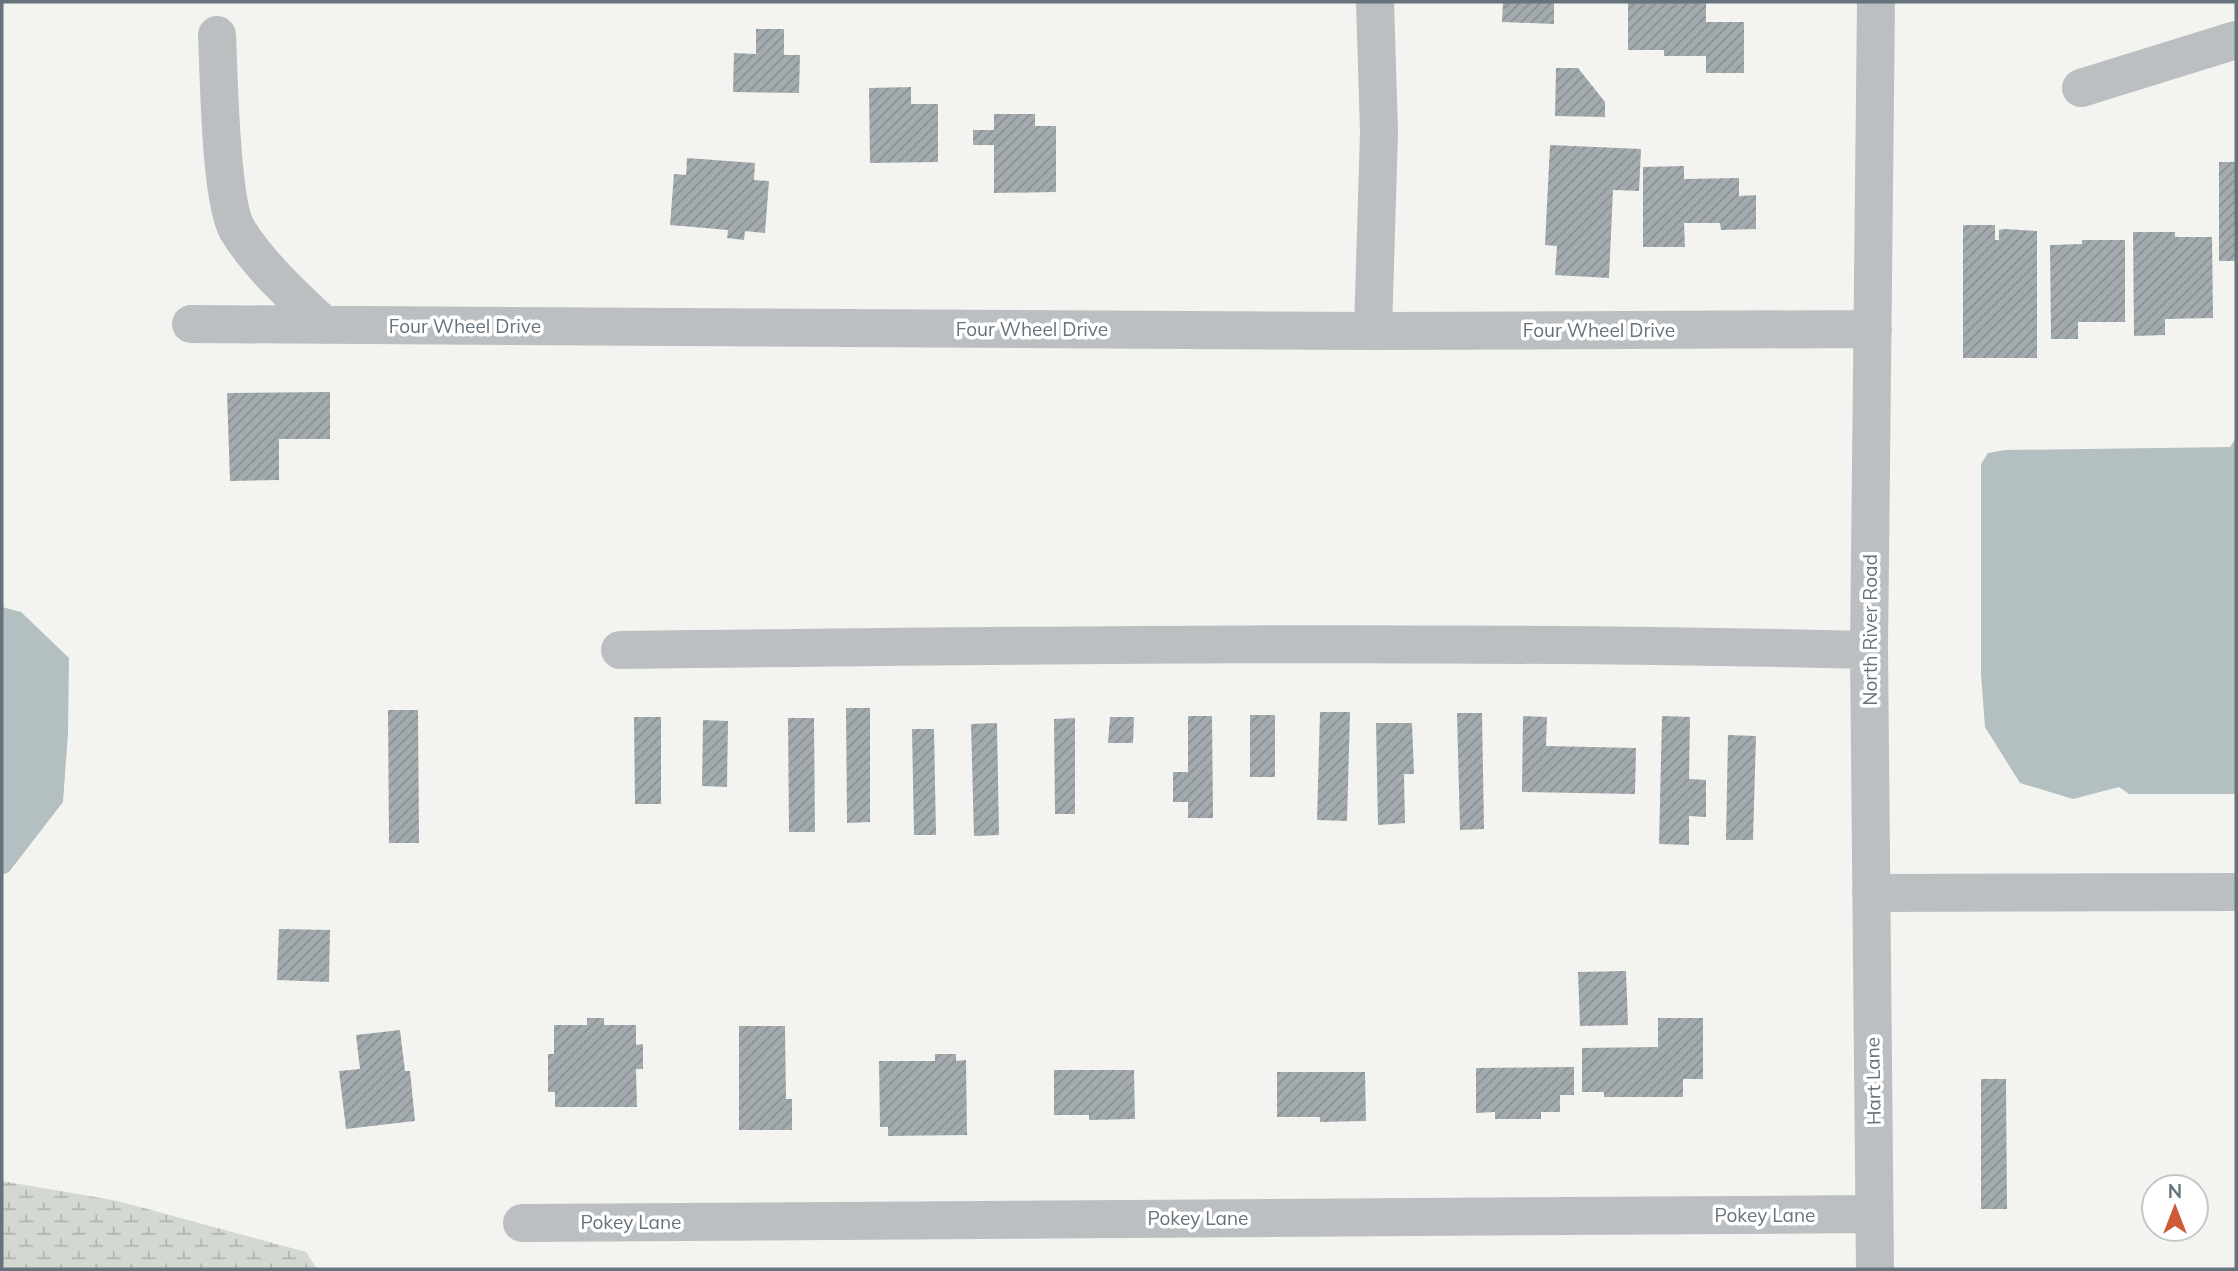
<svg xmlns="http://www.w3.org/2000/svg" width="2238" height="1271" viewBox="0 0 2238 1271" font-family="Mulish,sans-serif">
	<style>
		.wetland { fill: url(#wetland-marsh) }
		.water { fill: #b4bfc2 }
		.building { fill: url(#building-hatch) }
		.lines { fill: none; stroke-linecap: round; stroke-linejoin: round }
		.minor { stroke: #bbbfc1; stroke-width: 38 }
		.labels { text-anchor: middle; stroke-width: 7; stroke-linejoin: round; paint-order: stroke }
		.street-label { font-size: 19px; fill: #66737d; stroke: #fff }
	</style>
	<defs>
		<pattern id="wetland-marsh" width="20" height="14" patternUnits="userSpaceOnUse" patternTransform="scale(1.75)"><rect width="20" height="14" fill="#d3d8d0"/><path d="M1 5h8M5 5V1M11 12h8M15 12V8" fill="none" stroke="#afb4ae"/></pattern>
		<pattern id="building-hatch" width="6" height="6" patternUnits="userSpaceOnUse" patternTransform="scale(1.75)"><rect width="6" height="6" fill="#a4abaf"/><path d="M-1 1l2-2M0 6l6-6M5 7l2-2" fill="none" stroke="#899094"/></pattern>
	</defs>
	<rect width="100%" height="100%" fill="#f3f4f0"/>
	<path class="wetland" d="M 2,1181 L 118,1201 L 306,1252 L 317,1269 L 2,1269 Z"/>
	<path class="water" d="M 2236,438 L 2236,794 L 2129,794 L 2119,787 L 2073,799 L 2020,783 L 1985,727 L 1981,674 L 1981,464 L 1988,453 L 2005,450 L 2230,447 Z
		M 2,607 L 21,612 L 69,658 L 68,733 L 63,802 L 9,872 L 2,875 Z"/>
	<path class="building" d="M 1503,2 L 1554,2 L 1554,24 L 1502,22 Z
		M 1628,2 L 1706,2 L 1706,22 L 1744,22 L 1744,73 L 1706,73 L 1706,56 L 1664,56 L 1664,50 L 1628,50 Z
		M 756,29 L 784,29 L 784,55 L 800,55 L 799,93 L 733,92 L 734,53 L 756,54 Z
		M 1556,68 L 1578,68 L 1605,102 L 1605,117 L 1555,116 Z
		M 911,87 L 911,104 L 938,104 L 938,162 L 870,163 L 869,88 Z
		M 994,114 L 1035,114 L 1035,126 L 1056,126 L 1056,192 L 994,193 L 994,145 L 973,145 L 973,130 L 994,130 Z
		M 1550,145 L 1641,149 L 1639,191 L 1613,190 L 1609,278 L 1555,275 L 1557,246 L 1545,245 Z
		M 687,158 L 755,163 L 754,180 L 769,181 L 765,233 L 745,231 L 744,240 L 727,238 L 728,230 L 670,225 L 674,174 L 686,175 Z
		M 2219,162 L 2236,162 L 2236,261 L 2219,261 Z
		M 1684,166 L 1684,179 L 1739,178 L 1739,196 L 1756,195 L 1756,229 L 1721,230 L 1720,223 L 1684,223 L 1685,247 L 1643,247 L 1643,167 Z
		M 1963,225 L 1995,225 L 1995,240 L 1999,240 L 1999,230 L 2004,229 L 2037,231 L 2037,358 L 1963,358 Z
		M 2133,232 L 2175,232 L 2175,237 L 2212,237 L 2213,318 L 2165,319 L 2165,335 L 2134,336 Z
		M 2082,240 L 2125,240 L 2125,322 L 2078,322 L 2078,339 L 2051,339 L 2050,245 L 2082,244 Z
		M 330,392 L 330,439 L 279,439 L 279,480 L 230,481 L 227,393 Z
		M 846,708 L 870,708 L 870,822 L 847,823 Z
		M 388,710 L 418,710 L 419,843 L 389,843 Z
		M 1320,712 L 1350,712 L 1347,821 L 1317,820 Z
		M 1457,713 L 1482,713 L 1484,829 L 1460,830 Z
		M 1250,715 L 1275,715 L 1275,777 L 1250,777 Z
		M 1188,716 L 1212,716 L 1213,818 L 1188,818 L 1188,802 L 1173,802 L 1173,772 L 1188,772 Z
		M 1523,716 L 1547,717 L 1546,746 L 1636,748 L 1635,794 L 1522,792 Z
		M 1662,716 L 1690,717 L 1689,779 L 1706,780 L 1706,817 L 1689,816 L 1689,845 L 1659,844 Z
		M 634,717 L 661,717 L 661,804 L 635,804 Z
		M 1110,717 L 1134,717 L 1133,743 L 1108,743 Z
		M 788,718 L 814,718 L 815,832 L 789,832 Z
		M 1075,718 L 1075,814 L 1055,814 L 1054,719 Z
		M 703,720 L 728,721 L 727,787 L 702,786 Z
		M 997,723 L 999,835 L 974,836 L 971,724 Z
		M 1376,723 L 1412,723 L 1414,774 L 1404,774 L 1405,823 L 1378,825 Z
		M 912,729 L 934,729 L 936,835 L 914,835 Z
		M 1728,735 L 1756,736 L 1753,840 L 1726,840 Z
		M 279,929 L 330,930 L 329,982 L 277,980 Z
		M 1626,971 L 1628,1025 L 1580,1026 L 1578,972 Z
		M 587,1018 L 604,1018 L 604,1025 L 636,1025 L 636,1045 L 643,1044 L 643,1069 L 636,1069 L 637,1107 L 555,1107 L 555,1092 L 548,1092 L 548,1054 L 554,1054 L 554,1025 L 587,1025 Z
		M 1658,1018 L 1703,1018 L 1703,1079 L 1683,1079 L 1683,1097 L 1604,1097 L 1604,1092 L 1582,1092 L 1582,1048 L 1658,1047 Z
		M 739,1026 L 785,1026 L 786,1099 L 792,1099 L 792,1130 L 739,1130 Z
		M 400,1030 L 405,1071 L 410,1071 L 415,1121 L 346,1129 L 339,1071 L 360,1069 L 356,1035 Z
		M 935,1054 L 956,1054 L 956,1061 L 966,1060 L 967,1135 L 888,1136 L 888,1127 L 880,1127 L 879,1061 L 935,1061 Z
		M 1574,1067 L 1574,1095 L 1560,1095 L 1560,1112 L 1541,1112 L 1541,1119 L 1495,1119 L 1495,1112 L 1476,1113 L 1476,1068 Z
		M 1054,1070 L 1134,1070 L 1135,1119 L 1089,1120 L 1089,1115 L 1054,1115 Z
		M 1277,1072 L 1365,1072 L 1366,1121 L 1320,1122 L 1320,1117 L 1277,1117 Z
		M 1981,1079 L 2006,1079 L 2007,1209 L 1981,1209 Z"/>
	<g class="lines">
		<path class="minor" d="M 217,35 C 219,74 220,203 238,231 C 260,266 294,297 324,325
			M 2081,88 L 2236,40
			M 191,324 L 1373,331 L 1873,329
			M 1373,331 L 1379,132 L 1375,2
			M 620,650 C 1036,645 1453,640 1869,650
			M 1871,893 L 2236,892
			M 522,1223 L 1874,1214
			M 1875,1269 L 1869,650 L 1876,2"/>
	</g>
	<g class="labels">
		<g class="street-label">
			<text x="465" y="333">Four Wheel Drive</text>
			<text x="1032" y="336">Four Wheel Drive</text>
			<text x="1599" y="337">Four Wheel Drive</text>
			<text transform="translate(1870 630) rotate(-90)" y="7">North River Road</text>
			<text transform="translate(1873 1081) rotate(-91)" y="7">Hart Lane</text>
			<text x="1765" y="1222">Pokey Lane</text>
			<text x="1198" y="1225">Pokey Lane</text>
			<text x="631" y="1229">Pokey Lane</text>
		</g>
	</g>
	<rect width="2238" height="1271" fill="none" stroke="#66737d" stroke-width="7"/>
	<g transform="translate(2175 1208)"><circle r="33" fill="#ffffff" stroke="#c2c7cb" stroke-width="2"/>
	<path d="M0-5L12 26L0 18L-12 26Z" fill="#cd5b37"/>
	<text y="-10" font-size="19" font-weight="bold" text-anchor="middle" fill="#66737d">N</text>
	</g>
</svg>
